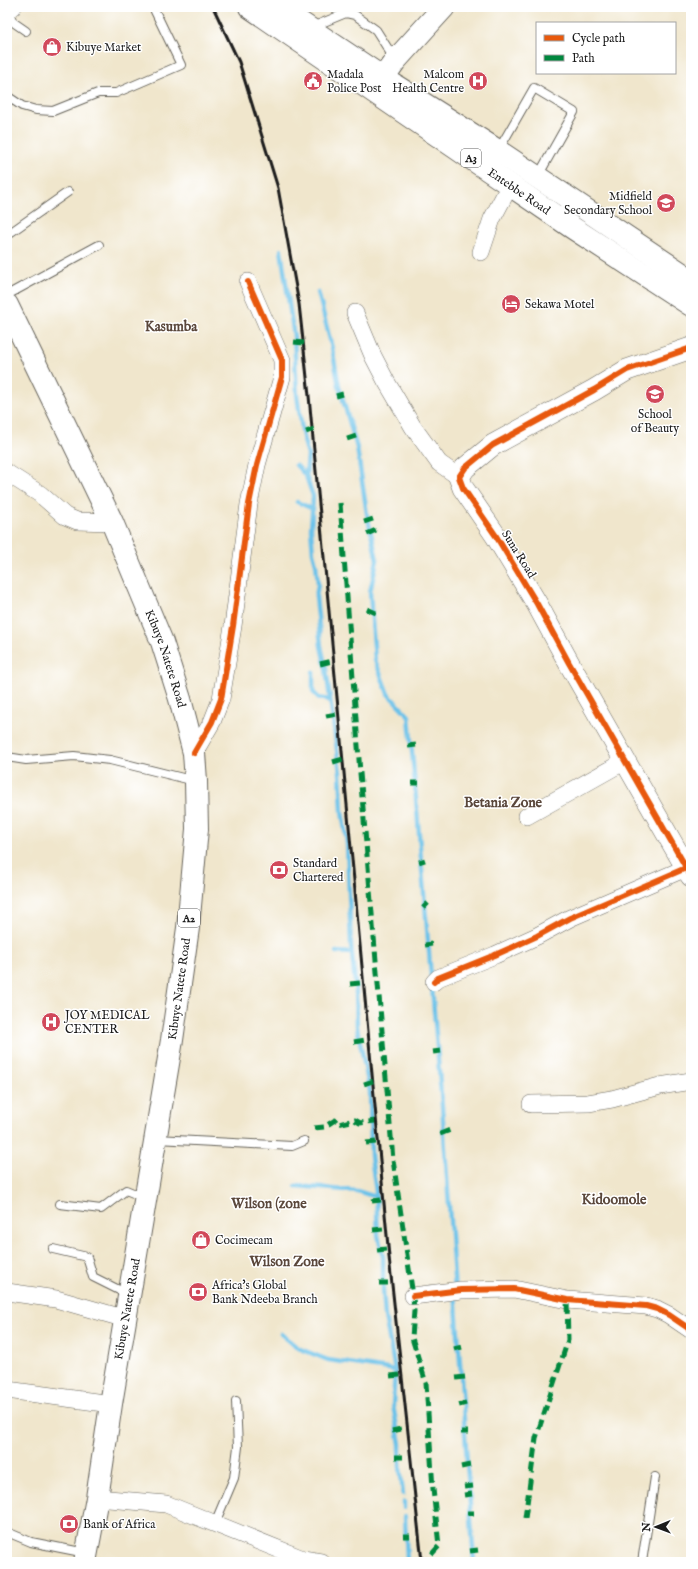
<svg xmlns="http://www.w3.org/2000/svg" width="698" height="1569" viewBox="0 0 698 1569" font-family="'IM FELL English',serif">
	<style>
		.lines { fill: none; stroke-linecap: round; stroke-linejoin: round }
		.stream { stroke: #6cc2e9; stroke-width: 4.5 }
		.service-casing { stroke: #66635a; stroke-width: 10 }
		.minor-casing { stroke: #66635a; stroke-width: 18 }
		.tertiary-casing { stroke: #66635a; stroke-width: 22 }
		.secondary-casing { stroke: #66635a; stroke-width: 24 }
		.primary-casing { stroke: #66635a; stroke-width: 24 }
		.service { stroke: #fff; stroke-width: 8 }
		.minor { stroke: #fff; stroke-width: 17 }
		.tertiary { stroke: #fff; stroke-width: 21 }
		.secondary { stroke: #fff; stroke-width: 22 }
		.primary { stroke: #fff; stroke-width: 22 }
		.rail { stroke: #1c1c1c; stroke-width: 3 }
		.quiet { stroke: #00873e; stroke-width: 5; stroke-dasharray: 10 5; stroke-linecap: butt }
		.cycleway-casing { stroke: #fff; stroke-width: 8 }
		.cycleway { stroke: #e8590c; stroke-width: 6 }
		.labels { text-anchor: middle; stroke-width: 3; stroke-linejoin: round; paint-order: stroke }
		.shield { fill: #fff; stroke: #606060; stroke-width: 1 }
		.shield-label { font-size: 11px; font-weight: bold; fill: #1c1c1c }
		.poi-label { font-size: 12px; fill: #1c1c1c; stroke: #fff; text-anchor: start }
		.street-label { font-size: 12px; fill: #1c1c1c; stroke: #fff }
		.quarter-label { font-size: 14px; font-weight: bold; fill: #5a473b; stroke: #fff }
	</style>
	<rect width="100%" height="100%" fill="#fff"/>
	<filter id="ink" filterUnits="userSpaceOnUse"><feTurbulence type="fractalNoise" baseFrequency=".025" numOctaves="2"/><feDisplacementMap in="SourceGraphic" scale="8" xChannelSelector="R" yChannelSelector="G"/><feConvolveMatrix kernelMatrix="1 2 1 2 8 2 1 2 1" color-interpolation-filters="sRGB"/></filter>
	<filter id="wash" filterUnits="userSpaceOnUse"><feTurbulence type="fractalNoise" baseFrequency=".012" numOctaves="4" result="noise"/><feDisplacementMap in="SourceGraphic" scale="16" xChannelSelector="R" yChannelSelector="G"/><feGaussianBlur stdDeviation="0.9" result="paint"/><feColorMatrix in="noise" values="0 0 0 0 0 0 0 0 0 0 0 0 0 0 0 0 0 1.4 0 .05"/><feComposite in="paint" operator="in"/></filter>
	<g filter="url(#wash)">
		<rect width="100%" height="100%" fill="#f0e6cc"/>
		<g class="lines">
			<path class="stream" d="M 281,250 L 294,337 L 297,395 L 303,437 L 308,455 L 306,476
				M 318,292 L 332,348 L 339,386 L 357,448 L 367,514 L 377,560 L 370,592 L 375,660 L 388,694 L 409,716 L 442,1106 L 474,1562
				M 296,465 L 306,476 L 313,496 L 311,529 L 313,553 L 316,564 L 318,584 L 316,597 L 321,646 L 326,669 L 340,773 L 342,812 L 347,844 L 351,945 L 356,993 L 357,1027 L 370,1092 L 371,1156 L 376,1192 L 378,1235 L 383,1257 L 383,1289 L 385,1316 L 395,1370 L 393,1405 L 400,1444 L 400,1467 L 403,1494
				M 297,502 L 313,509
				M 313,672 L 313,692 L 319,698 L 330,700
				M 336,952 L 352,953
				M 296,1186 L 357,1191 L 376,1197
				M 281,1334 L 298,1348 L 328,1360 L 395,1370
				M 404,1502 L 404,1508
				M 405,1517 L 407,1562"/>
		</g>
	</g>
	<g filter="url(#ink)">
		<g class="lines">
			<g class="service-casing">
				<path id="service" d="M 7,9 L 13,22 L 26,31
					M 312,27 L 346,13 L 355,15 L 376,30 L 395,60
					M 7,96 L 22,106 L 36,110 L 53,111 L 98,93 L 116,93 L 181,65 L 153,7
					M 498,151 L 534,88 L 574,112 L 538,176
					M 7,235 L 68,192
					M 7,295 L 99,245
					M 7,757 L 26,760 L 74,756 L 110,760 L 195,781
					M 157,1139 L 292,1146 L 304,1141
					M 60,1204 L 101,1209 L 126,1190 L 145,1198
					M 53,1249 L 87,1257 L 93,1277 L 127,1294
					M 215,1523 L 234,1478 L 238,1447 L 236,1401
					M 7,1532 L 31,1542 L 86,1553
					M 642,1562 L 655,1477"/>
			</g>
			<g class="minor-casing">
				<path id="minor" d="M 7,7 L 13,7
					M 481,252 L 492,219 L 510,185
					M 355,313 L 373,356 L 386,381 L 413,427 L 439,463 L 459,477
					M 7,473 L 40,494 L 65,516 L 77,521 L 112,522
					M 194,753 L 212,722 L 221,699 L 233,626 L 249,504 L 257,465 L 282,377 L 282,360 L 248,282
					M 527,816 L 625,761
					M 434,982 L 438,978 L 495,955 L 537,936 L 570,918 L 686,868
					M 531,1104 L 588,1103 L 612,1099 L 660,1086 L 691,1081
					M 7,1292 L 56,1299 L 126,1319
					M 413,1296 L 461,1290 L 514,1289 L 567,1300 L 646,1306 L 657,1309 L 669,1315 L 691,1330
					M 7,1390 L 111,1404
					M 97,1498 L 166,1504 L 303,1559 L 321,1562"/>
			</g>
			<g class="tertiary-casing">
				<path id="tertiary" d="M 691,348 L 627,370 L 594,390 L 493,445 L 465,468 L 459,477 L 463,488 L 496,536 L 537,604 L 569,663 L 691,876"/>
			</g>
			<g class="secondary-casing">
				<path id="secondary" d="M 383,78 L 395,61 L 444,7"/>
			</g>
			<g class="primary-casing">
				<g id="primary">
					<path id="s1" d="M 250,7 L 573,228 L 691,305"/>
					<path d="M 277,7 L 383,78 L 498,151 L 691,280"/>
					<path id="s2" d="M 7,305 L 112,522 L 162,642 L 180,699 L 194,753 L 196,781 L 197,829 L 188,928 L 172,1040 L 111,1404 L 97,1498 L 85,1562"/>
				</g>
			</g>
			<use href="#service" class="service"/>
			<use href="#minor" class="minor"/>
			<use href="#tertiary" class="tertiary"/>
			<use href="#secondary" class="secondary"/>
			<use href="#primary" class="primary"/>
			<path class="rail" d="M 213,7 L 239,62 L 278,188 L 299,304 L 309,396 L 389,1257 L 422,1562"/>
			<path class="quiet" d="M 294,342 L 304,343
				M 336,396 L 343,394
				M 306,432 L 314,429
				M 347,439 L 356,436
				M 340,503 L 360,773 L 393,1160 L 413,1296 L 414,1311 L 412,1338 L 426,1383 L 433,1489 L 439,1546 L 430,1556 L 427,1562
				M 364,522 L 373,519
				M 367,534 L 376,530
				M 367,609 L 376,613
				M 320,664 L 332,661
				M 326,716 L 337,714
				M 408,746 L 416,745
				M 333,762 L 343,759
				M 412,783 L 419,783
				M 419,862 L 425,860
				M 423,908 L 428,903
				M 425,945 L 432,944
				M 350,984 L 360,983
				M 354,1042 L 365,1040
				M 433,1052 L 441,1051
				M 364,1084 L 373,1081
				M 314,1128 L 324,1127 L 335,1120 L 338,1124 L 355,1120 L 360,1123 L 375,1121
				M 440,1134 L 453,1129
				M 366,1143 L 377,1142
				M 372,1201 L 381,1200
				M 373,1230 L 384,1229
				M 377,1250 L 386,1249
				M 379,1283 L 388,1283
				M 454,1349 L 462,1347
				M 390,1376 L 400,1375
				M 456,1378 L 465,1377
				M 459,1405 L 466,1403
				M 392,1431 L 401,1429
				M 461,1432 L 468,1432
				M 395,1457 L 403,1457
				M 461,1467 L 470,1465
				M 464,1487 L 473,1486
				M 464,1495 L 472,1494
				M 467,1513 L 474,1513
				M 525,1518 L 536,1438 L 568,1340 L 567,1300
				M 403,1536 L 410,1536
				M 470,1551 L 478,1550"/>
			<g class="cycleway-casing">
				<path id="cycleway" d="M 691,348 L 627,370 L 594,390 L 493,445 L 465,468 L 459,477 L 463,488 L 496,536 L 537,604 L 569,663 L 691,876
					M 194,753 L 212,722 L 221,699 L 233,626 L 249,504 L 257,465 L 282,377 L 282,360 L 248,282
					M 434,982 L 438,978 L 495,955 L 537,936 L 570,918 L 686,868
					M 413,1296 L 461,1290 L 514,1289 L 567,1300 L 646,1306 L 657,1309 L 669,1315 L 691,1330"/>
			</g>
			<use href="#cycleway" class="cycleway"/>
		</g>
	</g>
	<defs>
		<g id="shop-disc" transform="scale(1)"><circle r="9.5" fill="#d1495b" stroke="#fff"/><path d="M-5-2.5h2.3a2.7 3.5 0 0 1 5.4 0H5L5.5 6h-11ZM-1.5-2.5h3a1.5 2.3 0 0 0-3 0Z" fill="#fff"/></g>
		<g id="civic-disc" transform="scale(1)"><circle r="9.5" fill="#d1495b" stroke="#fff"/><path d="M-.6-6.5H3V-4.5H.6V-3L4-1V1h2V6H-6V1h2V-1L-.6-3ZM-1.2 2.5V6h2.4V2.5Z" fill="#fff"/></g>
		<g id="hospital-disc" transform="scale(1)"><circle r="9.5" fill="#d1495b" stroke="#fff"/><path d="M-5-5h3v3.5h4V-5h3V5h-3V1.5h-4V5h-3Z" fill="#fff"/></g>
		<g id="school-disc" transform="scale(1)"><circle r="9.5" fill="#d1495b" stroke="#fff"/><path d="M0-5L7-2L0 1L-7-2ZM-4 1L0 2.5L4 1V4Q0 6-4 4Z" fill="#fff"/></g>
		<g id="hotel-disc" transform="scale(1)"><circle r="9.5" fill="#d1495b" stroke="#fff"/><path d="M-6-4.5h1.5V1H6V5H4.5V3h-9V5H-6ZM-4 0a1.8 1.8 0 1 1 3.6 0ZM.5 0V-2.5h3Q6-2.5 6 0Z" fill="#fff"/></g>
		<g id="bank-disc" transform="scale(1)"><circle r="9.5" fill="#d1495b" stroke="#fff"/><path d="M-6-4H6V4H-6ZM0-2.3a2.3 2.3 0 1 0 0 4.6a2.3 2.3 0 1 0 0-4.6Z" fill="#fff"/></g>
	</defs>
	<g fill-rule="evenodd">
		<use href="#shop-disc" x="52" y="47"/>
		<use href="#civic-disc" x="313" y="81"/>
		<use href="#hospital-disc" x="478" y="81"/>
		<use href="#school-disc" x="666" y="203"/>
		<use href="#hotel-disc" x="511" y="304"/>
		<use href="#school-disc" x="655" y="394"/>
		<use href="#bank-disc" x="279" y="870"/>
		<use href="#hospital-disc" x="51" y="1022"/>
		<use href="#shop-disc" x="201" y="1240"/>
		<use href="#bank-disc" x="198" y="1292"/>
		<use href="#bank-disc" x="69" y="1524"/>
	</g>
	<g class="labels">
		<g class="shield">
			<rect x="461" y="149" width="20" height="18" rx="3"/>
			<rect x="178" y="909" width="22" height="18" rx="3"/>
		</g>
		<g class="shield-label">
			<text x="471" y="162">A3</text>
			<text x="189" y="922">A2</text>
		</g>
		<g class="poi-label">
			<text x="66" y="51">Kibuye Market</text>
			<text x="327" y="78">Madala<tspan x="327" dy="14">Police Post</tspan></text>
			<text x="464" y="78" text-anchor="end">Malcom<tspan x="464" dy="14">Health Centre</tspan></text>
			<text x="652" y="200" text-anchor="end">Midfield<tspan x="652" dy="14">Secondary School</tspan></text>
			<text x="525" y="308">Sekawa Motel</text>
			<text x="655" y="418" text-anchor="middle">School<tspan x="655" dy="14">of Beauty</tspan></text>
			<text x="293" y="867">Standard<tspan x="293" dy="14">Chartered</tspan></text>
			<text x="65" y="1019">JOY MEDICAL<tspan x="65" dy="14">CENTER</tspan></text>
			<text x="215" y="1244">Cocimecam</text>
			<text x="212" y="1289">Africa's Global<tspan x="212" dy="14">Bank Ndeeba Branch</tspan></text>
			<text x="83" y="1528">Bank of Africa</text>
		</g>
		<g class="street-label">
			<text dy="4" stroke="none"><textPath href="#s1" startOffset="326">Entebbe Road</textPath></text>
			<text transform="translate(519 554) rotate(58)" y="4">Suna Road</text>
			<text dy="4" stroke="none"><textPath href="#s2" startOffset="388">Kibuye Natete Road</textPath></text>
			<text transform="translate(179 989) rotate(-82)" y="4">Kibuye Natete Road</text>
			<text transform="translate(127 1309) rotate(-80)" y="4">Kibuye Natete Road</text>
		</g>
		<g class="quarter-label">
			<text x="171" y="331">Kasumba</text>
			<text x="503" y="807">Betania Zone</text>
			<text x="614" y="1204">Kidoomole</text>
			<text x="269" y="1208">Wilson (zone</text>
			<text x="287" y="1266">Wilson Zone</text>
		</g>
	</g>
	<rect width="698" height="1569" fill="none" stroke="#fff" stroke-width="24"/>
	<rect x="536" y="22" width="140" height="52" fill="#ffffff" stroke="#a4a4a4"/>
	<rect x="544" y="35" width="20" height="6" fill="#e8590c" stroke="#a4a4a4"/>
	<text x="572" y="42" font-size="12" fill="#1c1c1c">Cycle path</text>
	<rect x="544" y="55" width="20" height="6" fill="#00873e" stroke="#a4a4a4"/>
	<text x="572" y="62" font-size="12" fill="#1c1c1c">Path</text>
	<g transform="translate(656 1527) rotate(269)" stroke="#ffffff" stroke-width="3" paint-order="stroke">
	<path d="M0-3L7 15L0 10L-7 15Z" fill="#1c1c1c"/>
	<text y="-6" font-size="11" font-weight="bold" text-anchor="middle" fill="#1c1c1c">N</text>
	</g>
</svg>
